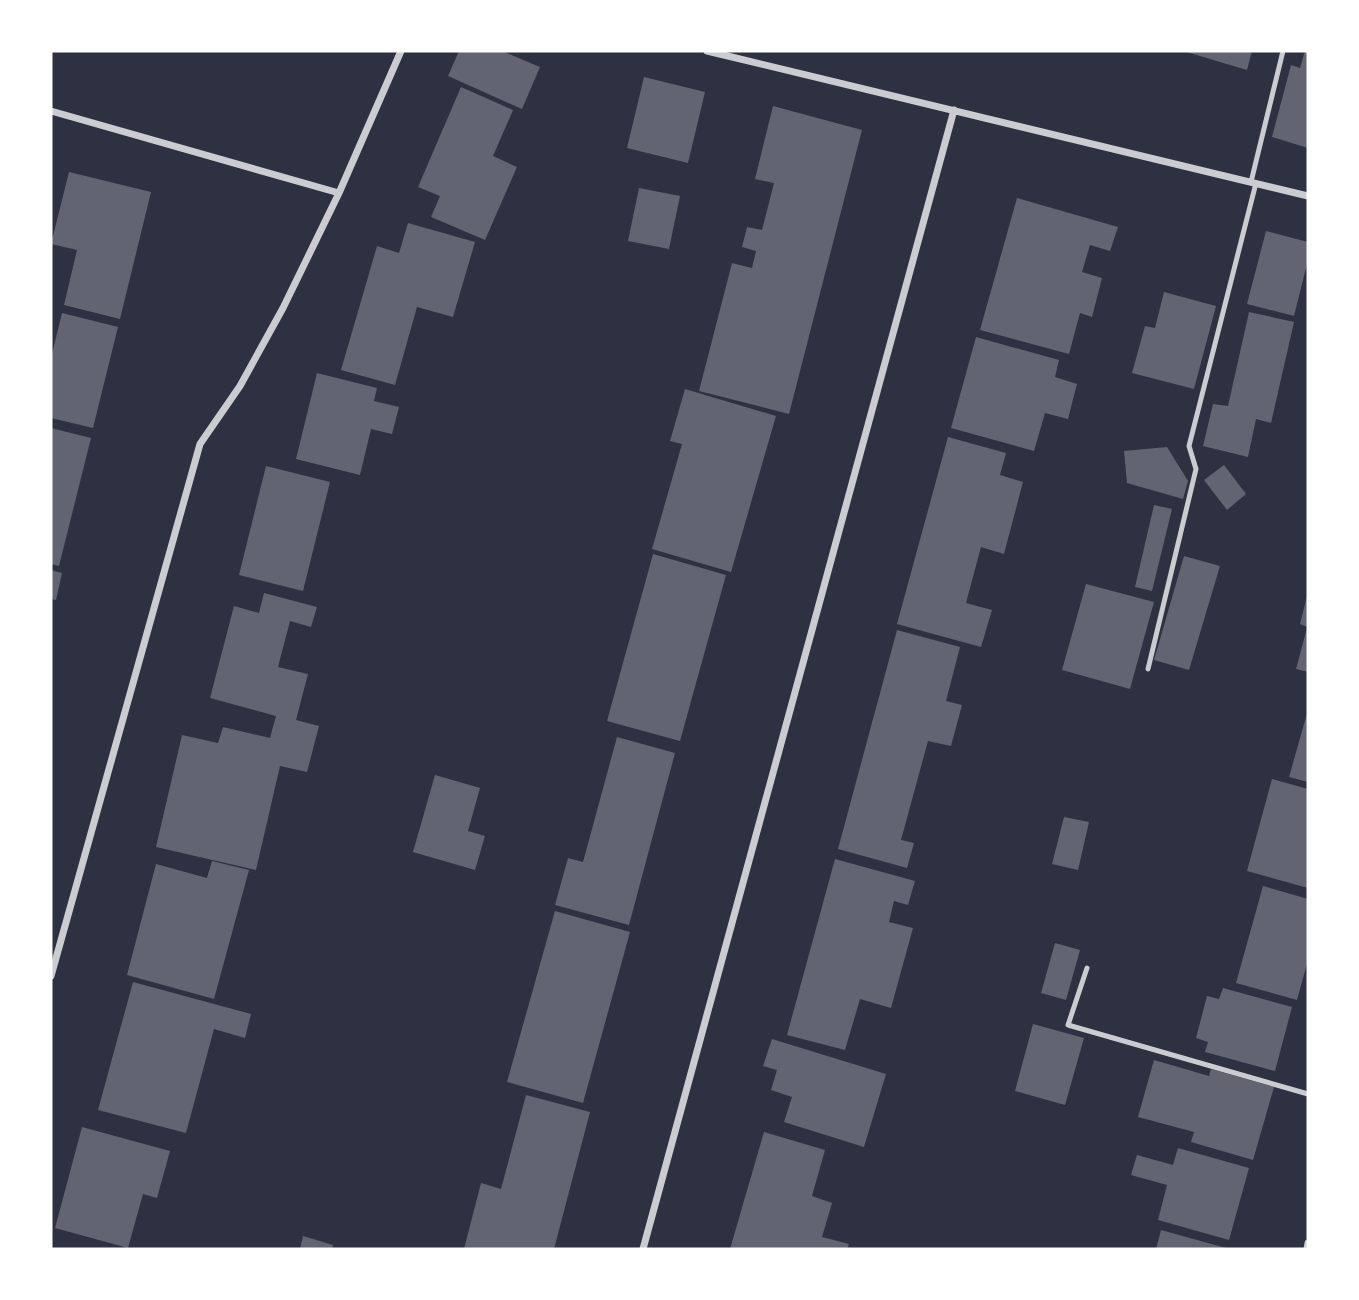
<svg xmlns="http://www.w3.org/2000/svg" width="1359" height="1300" viewBox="0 0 1359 1300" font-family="'Work Sans',sans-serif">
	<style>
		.building { fill: #626471 }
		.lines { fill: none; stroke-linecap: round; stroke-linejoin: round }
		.service { stroke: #caccd0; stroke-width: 5 }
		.minor { stroke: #caccd0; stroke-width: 7 }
	</style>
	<rect width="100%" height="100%" fill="#2d3142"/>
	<path class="building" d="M 459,51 L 502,51 L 540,67 L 522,109 L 448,76 Z
		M 1183,51 L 1252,51 L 1247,70 Z
		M 1305,51 L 1308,51 L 1308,148 L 1272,137 L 1291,65 L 1300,68 Z
		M 644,77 L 705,92 L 688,163 L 627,148 Z
		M 461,87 L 513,110 L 493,156 L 517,167 L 485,240 L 431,217 L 440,196 L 418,187 Z
		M 773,106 L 862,130 L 789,414 L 699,391 L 732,263 L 752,268 L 756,251 L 742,247 L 747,227 L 762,230 L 774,183 L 755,179 Z
		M 69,172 L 151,192 L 120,319 L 64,305 L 77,250 L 51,244 Z
		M 639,188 L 680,196 L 669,249 L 628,241 Z
		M 1017,198 L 1118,227 L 1110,251 L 1090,245 L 1082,272 L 1102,278 L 1092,317 L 1080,313 L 1069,354 L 980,330 Z
		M 408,223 L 475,242 L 453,317 L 417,307 L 395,385 L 341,370 L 377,246 L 399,253 Z
		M 1266,231 L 1308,242 L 1308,260 L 1294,316 L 1247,304 Z
		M 1164,292 L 1216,306 L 1194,389 L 1132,373 L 1145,326 L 1155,328 Z
		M 1249,312 L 1294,322 L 1271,423 L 1256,419 L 1248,457 L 1203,446 L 1213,404 L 1228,406 Z
		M 62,313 L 118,327 L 93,428 L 51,418 L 51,358 Z
		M 976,337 L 1059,360 L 1055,377 L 1077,384 L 1068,419 L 1045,413 L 1034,451 L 951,428 Z
		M 317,373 L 377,388 L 374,401 L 399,407 L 392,434 L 371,429 L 360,475 L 296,459 Z
		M 685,389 L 776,416 L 731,572 L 652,549 L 682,444 L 670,441 Z
		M 51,428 L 91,438 L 59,566 L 51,564 Z
		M 948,437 L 1006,453 L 1000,475 L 1023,482 L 1004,554 L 981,547 L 966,603 L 992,610 L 981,647 L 897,624 Z
		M 1167,447 L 1188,481 L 1183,499 L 1127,483 L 1124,451 Z
		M 1224,465 L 1246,494 L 1227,510 L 1204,480 Z
		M 266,466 L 330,482 L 303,591 L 239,575 Z
		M 1154,505 L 1172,509 L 1152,591 L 1135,587 Z
		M 653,554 L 726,575 L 680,741 L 607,721 Z
		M 1184,556 L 1220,566 L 1189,670 L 1154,660 Z
		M 51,570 L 62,573 L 56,600 L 51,599 Z
		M 1086,584 L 1154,602 L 1130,689 L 1062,670 Z
		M 264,593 L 317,607 L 311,627 L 290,621 L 278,667 L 308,674 L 296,720 L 319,726 L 307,772 L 280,766 L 256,870 L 156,847 L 182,735 L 218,743 L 223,727 L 270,738 L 276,716 L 210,698 L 234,606 L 259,613 Z
		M 1307,596 L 1308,597 L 1308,627 L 1300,624 Z
		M 1307,628 L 1308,628 L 1308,672 L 1296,669 Z
		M 897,630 L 960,647 L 946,701 L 962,705 L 951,746 L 928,741 L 901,840 L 914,843 L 907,868 L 838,849 Z
		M 1308,710 L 1308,782 L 1289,777 Z
		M 617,737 L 675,753 L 629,925 L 555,905 L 568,858 L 583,862 Z
		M 435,775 L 480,788 L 468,831 L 485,836 L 475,870 L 413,852 Z
		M 1272,779 L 1308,789 L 1308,888 L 1247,871 Z
		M 1064,817 L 1089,822 L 1078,870 L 1052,864 Z
		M 835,859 L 915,881 L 908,905 L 894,901 L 889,922 L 913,928 L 891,1008 L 860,999 L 845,1050 L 787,1035 Z
		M 212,861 L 249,870 L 214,999 L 127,975 L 156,864 L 207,878 Z
		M 1263,886 L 1308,899 L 1308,960 L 1297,1000 L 1236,983 Z
		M 555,911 L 630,932 L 583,1103 L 507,1082 Z
		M 1055,943 L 1080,950 L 1066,1000 L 1041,993 Z
		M 133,982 L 251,1014 L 245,1038 L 214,1029 L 186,1133 L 98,1110 Z
		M 1223,988 L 1292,1007 L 1275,1071 L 1205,1052 L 1208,1042 L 1196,1038 L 1207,996 L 1219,999 Z
		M 1033,1024 L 1084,1038 L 1065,1105 L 1015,1091 Z
		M 772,1039 L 886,1074 L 864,1147 L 784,1122 L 792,1097 L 771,1090 L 777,1070 L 763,1066 Z
		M 1154,1060 L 1209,1076 L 1211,1069 L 1274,1087 L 1253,1160 L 1191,1142 L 1194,1132 L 1138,1117 Z
		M 526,1095 L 590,1112 L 554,1249 L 464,1249 L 481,1183 L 501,1189 Z
		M 82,1127 L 170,1151 L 157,1198 L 143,1194 L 128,1248 L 55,1228 Z
		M 764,1132 L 825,1150 L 812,1196 L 832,1203 L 822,1237 L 849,1244 L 847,1249 L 730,1249 Z
		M 1178,1148 L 1249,1168 L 1229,1240 L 1158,1220 L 1167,1185 L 1131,1175 L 1137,1155 L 1173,1165 Z
		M 1161,1230 L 1226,1248 L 1226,1249 L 1156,1249 Z
		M 303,1236 L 333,1245 L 332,1249 L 300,1249 Z"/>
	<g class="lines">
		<path class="service" d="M 1251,182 L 1283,51
			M 1148,669 L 1196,469 L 1189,446 L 1256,183
			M 1087,968 L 1068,1025 L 1308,1094"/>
		<path class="minor" d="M 707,51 L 1308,196
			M 51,111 L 339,193
			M 51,976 L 200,444 L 240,386 L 283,308 L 339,193 L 401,51
			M 643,1249 L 954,110
			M 1307,1249 L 1308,1243"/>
	</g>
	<rect width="1359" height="1300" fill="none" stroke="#ffffff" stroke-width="105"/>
</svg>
